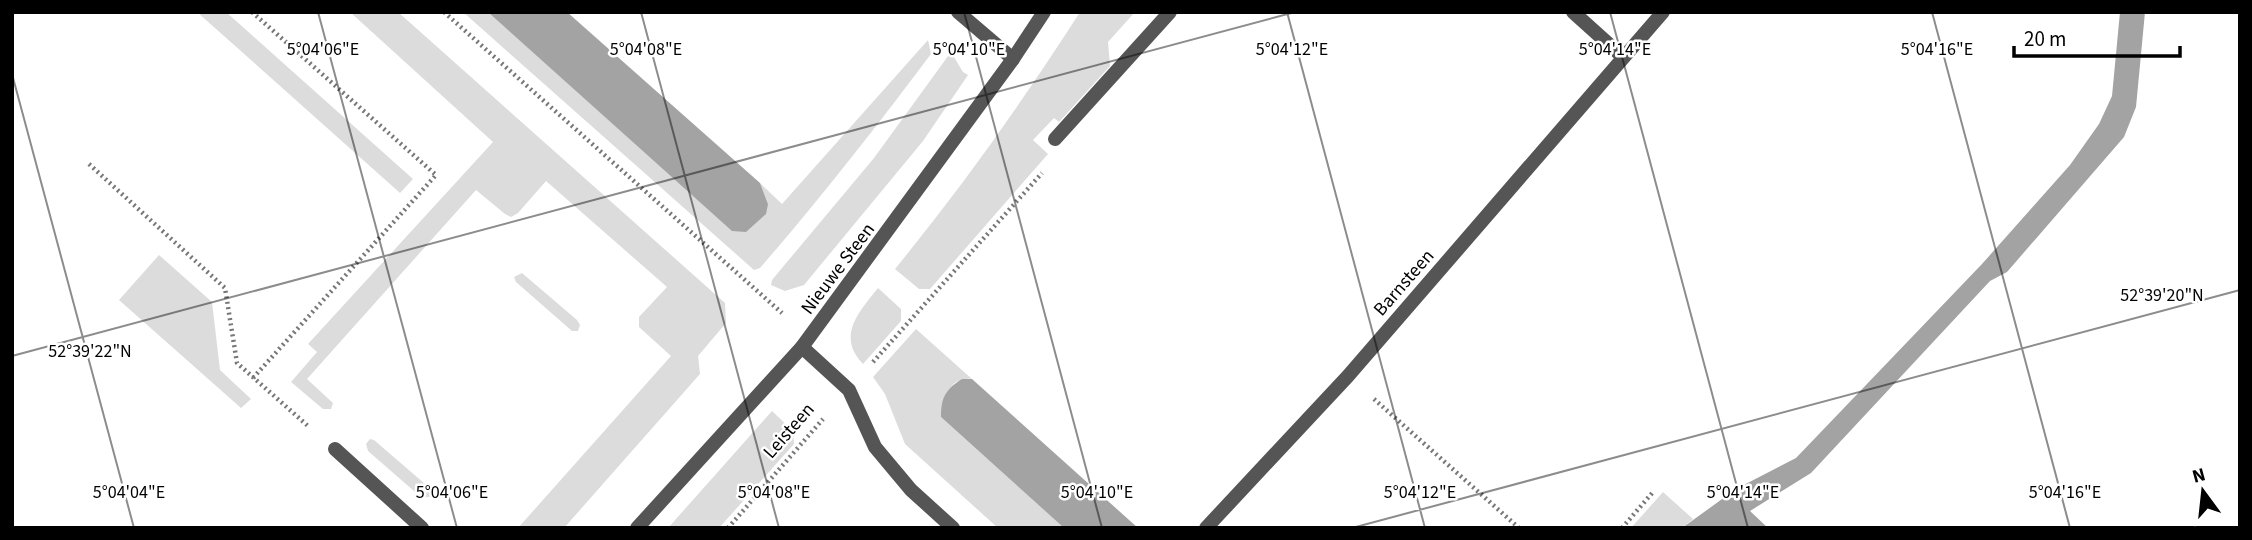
<svg xmlns="http://www.w3.org/2000/svg" width="2252" height="540" viewBox="0 0 2252 540" font-family="'Source Sans 3',sans-serif">
	<style>
		.green { fill: #dcdcdc }
		.water { fill: #a3a3a3 }
		.lines { fill: none; stroke-linecap: round; stroke-linejoin: round }
		.path { stroke: #777; stroke-width: 4.5; stroke-dasharray: 2 3.5; stroke-linecap: butt }
		.service { stroke: #555; stroke-width: 14 }
		.minor { stroke: #555; stroke-width: 14 }
		.tertiary { stroke: #555; stroke-width: 14 }
		.ticks { fill: none; stroke: #000; stroke-width: 2; stroke-opacity: 0.45 }
		.labels { text-anchor: middle; stroke-width: 5; stroke-linejoin: round; paint-order: stroke }
		.street-label { font-size: 19px; fill: #000; stroke: #fff }
		.ticks-label { font-size: 18px; text-anchor: middle; fill: #000; stroke: #fff; stroke-width: 5; stroke-linejoin: round; paint-order: stroke }
	</style>
	<rect width="100%" height="100%" fill="#fff"/>
	<path class="green" d="M 197,12 L 226,12 L 413,179 L 400,193 Z
		M 350,12 L 398,12 L 725,303 L 726,323 L 698,356 L 700,374 L 564,528 L 518,528 L 671,356 L 639,327 L 639,317 L 667,287 L 546,181 L 518,213 L 511,217 L 505,214 L 476,190 L 307,379 L 333,403 L 331,409 L 323,409 L 291,382 L 317,352 L 308,344 L 493,142 Z
		M 463,12 L 488,12 L 768,204 L 760,183 L 782,204 L 928,40 L 931,54 C 876,127 820,199 760,268 L 754,270 Z
		M 1080,12 L 1135,12 L 1108,42 L 1110,66 L 1059,122 L 1054,118 L 1033,140 L 1048,154 L 930,289 L 919,289 L 895,269 C 962,187 1023,101 1080,12 Z
		M 951,52 L 963,72 L 968,75 L 923,141 L 804,285 L 785,291 L 771,285 L 772,280 L 874,158 Z
		M 159,255 L 212,302 L 220,370 L 251,399 L 241,408 L 119,300 Z
		M 522,273 L 577,320 L 580,325 L 578,331 L 572,331 L 516,282 L 514,277 Z
		M 878,288 L 901,309 L 901,321 L 863,364 C 836,336 859,312 878,288 Z
		M 916,329 L 972,379 C 948,377 946,397 941,417 L 1064,528 L 998,528 L 905,444 L 885,394 L 873,377 Z
		M 772,411 L 793,431 L 794,444 L 719,528 L 668,528 Z
		M 370,439 L 374,440 L 432,490 L 433,496 L 422,498 L 368,451 L 366,444 Z
		M 1663,492 L 1693,519 L 1682,528 L 1631,528 Z"/>
	<path class="water" d="M 488,12 L 567,12 L 760,183 L 768,204 L 766,214 L 746,232 L 732,231 Z
		M 2120,12 L 2145,12 L 2136,107 L 2124,137 L 2007,272 L 1990,281 L 1811,473 L 1750,511 L 1768,528 L 1682,528 L 1736,489 L 1796,458 L 1982,264 L 2070,165 L 2099,124 L 2112,96 Z
		M 962,379 L 972,379 L 1138,528 L 1064,528 L 941,417 C 941,397 946,389 962,379 Z"/>
	<g class="lines">
		<path class="path" d="M 252,12 L 436,175 L 253,378
			M 444,12 L 782,313
			M 89,164 L 225,288 L 237,363 L 308,426
			M 873,362 L 1042,173
			M 1374,399 L 1519,528
			M 728,528 L 823,419
			M 1622,528 L 1653,492"/>
		<path class="service" d="M 335,449 L 422,528"/>
		<path class="minor" d="M 958,12 L 1013,59
			M 1573,12 L 1623,57
			M 1055,139 L 1170,12
			M 802,347 L 849,390 L 875,447 L 911,490 L 953,528
			M 1206,528 L 1348,376 L 1663,12"/>
		<path class="tertiary" d="M 637,528 L 802,347 L 1013,59 L 1044,12"/>
	</g>
	<path class="ticks" d="M 318,12 L 457,528M 641,12 L 779,528M 964,12 L 1102,528M 1287,12 L 1425,528M 1610,12 L 1748,528M 1932,12 L 2070,528M 12,74 L 134,528M 12,356 L 1295,12M 1352,528 L 2240,290"/>
	<g class="labels">
		<g class="street-label">
			<text transform="translate(837 268) rotate(-53)" y="7">Nieuwe Steen</text>
			<text transform="translate(1403 282) rotate(-49)" y="7">Barnsteen</text>
			<text transform="translate(788 430) rotate(-49)" y="7">Leisteen</text>
		</g>
	</g>
	<g class="ticks-label">
		<text x="323" y="55">5°04'06"E</text>
		<text x="646" y="55">5°04'08"E</text>
		<text x="969" y="55">5°04'10"E</text>
		<text x="1292" y="55">5°04'12"E</text>
		<text x="1937" y="55">5°04'16"E</text>
		<text x="1615" y="55">5°04'14"E</text>
		<text x="2162" y="301">52°39'20"N</text>
		<text x="90" y="357">52°39'22"N</text>
		<text x="129" y="498">5°04'04"E</text>
		<text x="452" y="498">5°04'06"E</text>
		<text x="774" y="498">5°04'08"E</text>
		<text x="1097" y="498">5°04'10"E</text>
		<text x="1420" y="498">5°04'12"E</text>
		<text x="1743" y="498">5°04'14"E</text>
		<text x="2065" y="498">5°04'16"E</text>
	</g>
	<rect width="2252" height="540" fill="none" stroke="#000000" stroke-width="28"/>
	<g transform="translate(2203 491) rotate(345)" stroke="#ffffff" stroke-width="5" paint-order="stroke">
	<path d="M0-5L12 26L0 18L-12 26Z" fill="#000000"/>
	<text y="-10" font-size="19" font-weight="bold" text-anchor="middle" fill="#000000">N</text>
	</g>
	<path d="M2014 46v10h166v-10" fill="none" stroke="#000000" stroke-width="3.5"/>
	<text x="2024" y="46" font-size="21" fill="#000000" stroke="#ffffff" stroke-width="5" paint-order="stroke">20 m</text>
</svg>
